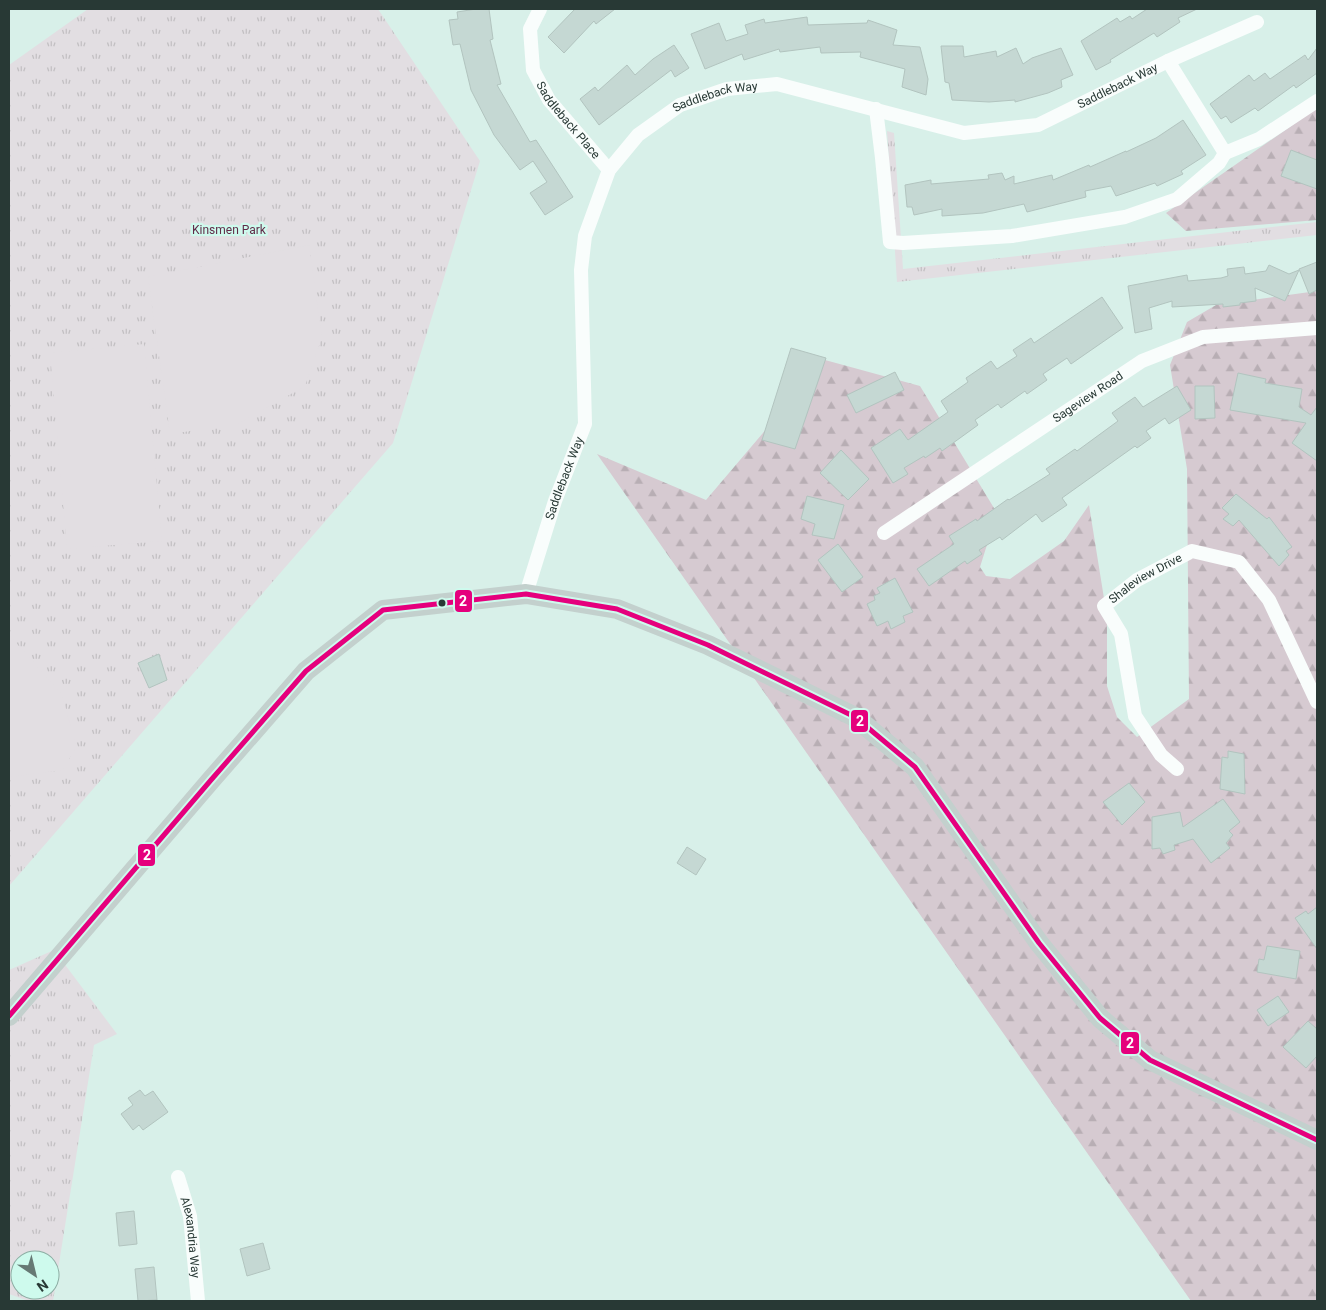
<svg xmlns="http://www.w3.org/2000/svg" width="1326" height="1310" viewBox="0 0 1326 1310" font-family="Roboto,sans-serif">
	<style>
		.grass { fill: url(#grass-tufts); fill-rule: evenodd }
		.forest { fill: url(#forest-firs) }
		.garden { fill: #e2dee2 }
		.building { fill: #c5d8d3; stroke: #b2c4bf }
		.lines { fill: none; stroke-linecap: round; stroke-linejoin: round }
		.street { stroke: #f9fdfc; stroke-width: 14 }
		.secondary { stroke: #c3d0cd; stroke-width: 20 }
		.bus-1-casing { stroke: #cefaed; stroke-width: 9 }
		.bus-1 { stroke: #e5007d; stroke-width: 5 }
		.bus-dot { fill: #283935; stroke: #cefaed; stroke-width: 2 }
		.labels { text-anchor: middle; stroke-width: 4.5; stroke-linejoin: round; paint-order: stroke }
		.street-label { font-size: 12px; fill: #283935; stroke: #cefaed }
		.park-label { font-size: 12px; fill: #602b48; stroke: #cefaed }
		.line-badge { stroke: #cefaed; stroke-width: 2 }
		.badge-label { font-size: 14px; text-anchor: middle; font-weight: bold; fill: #fff }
	</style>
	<defs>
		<pattern id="grass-tufts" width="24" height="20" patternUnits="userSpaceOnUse" patternTransform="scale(1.25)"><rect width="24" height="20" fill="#e2dee2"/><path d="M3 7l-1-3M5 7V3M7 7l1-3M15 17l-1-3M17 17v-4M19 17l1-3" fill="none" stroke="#c2bfc2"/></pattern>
		<pattern id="forest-firs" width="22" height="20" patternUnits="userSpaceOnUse" patternTransform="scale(1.25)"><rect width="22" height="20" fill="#d6cad1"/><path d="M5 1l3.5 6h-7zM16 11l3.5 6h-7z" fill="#b8aeb4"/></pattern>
	</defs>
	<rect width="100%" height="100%" fill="#d8f0e9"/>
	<path class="grass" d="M 88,9 L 378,9 L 480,161 L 393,443 L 9,886 L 9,65 Z
		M 887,131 L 894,133 L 903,269 L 1317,222 L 1317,235 L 897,282 Z
		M 54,950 L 117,1034 L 94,1045 L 53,1301 L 29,1301 L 9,1294 L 9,970 ZM 20,1260 L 50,1260 L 50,1290 L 20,1290 Z"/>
	<path class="forest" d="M 1317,108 L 1317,220 L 1186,231 L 1166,213 Z
		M 1317,291 L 1317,1301 L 1191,1301 L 597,454 L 706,500 L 825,360 L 920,386 L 997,513 L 980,567 L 986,576 L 1010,579 L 1064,541 L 1089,505 L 1107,617 L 1107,686 L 1117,717 L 1137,737 L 1189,699 L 1187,469 L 1170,365 L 1187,322 L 1216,305 Z"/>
	<path class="garden" d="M 309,245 L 322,337 L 305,386 L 238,424 L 170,434 L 148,277 Z
		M 144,344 L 162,541 L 67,549 L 50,353 Z
		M 9,635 L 62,694 L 76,747 L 63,770 L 9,777 Z"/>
	<path class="building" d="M 476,9 L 489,9 L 493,39 L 490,40 L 501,84 L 497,85 L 530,142 L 536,140 L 573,197 L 545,215 L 530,193 L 547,182 L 533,161 L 520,170 L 494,135 L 471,90 L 460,44 L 453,45 L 449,20 L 458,19 L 457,12 Z
		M 575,9 L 615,9 L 596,24 L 594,21 L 564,53 L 548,37 Z
		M 1147,9 L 1197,9 L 1178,18 L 1180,22 L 1157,37 L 1154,33 L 1110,60 L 1111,62 L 1096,70 L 1081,41 L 1117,18 L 1120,22 L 1130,16 L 1132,19 Z
		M 807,17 L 808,25 L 867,23 L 868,20 L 897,30 L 893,45 L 920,47 L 928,79 L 926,95 L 902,87 L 905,69 L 860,57 L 861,52 L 821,53 L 820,47 L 780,52 L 779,49 L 744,60 L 742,54 L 705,69 L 691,34 L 719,23 L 726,41 L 748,34 L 745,25 L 764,19 L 765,23 Z
		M 674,45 L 689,68 L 675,77 L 671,70 L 599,125 L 580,99 L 595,87 L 598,91 L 627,65 L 635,75 L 653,59 Z
		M 941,46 L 963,46 L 964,57 L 996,51 L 997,57 L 1016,48 L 1023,64 L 1032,58 L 1061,48 L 1073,75 L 1061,80 L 1062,87 L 1048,93 L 1015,102 L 1015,100 L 989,102 L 952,100 L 949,83 L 945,82 Z
		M 1317,48 L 1317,73 L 1296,88 L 1294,85 L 1258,111 L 1255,108 L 1231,123 L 1226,116 L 1221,119 L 1210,104 L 1249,75 L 1254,81 L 1265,73 L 1270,79 L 1305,55 L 1308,60 Z
		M 1183,120 L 1206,155 L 1181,171 L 1183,174 L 1157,186 L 1155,183 L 1116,196 L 1111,186 L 1085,191 L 1086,197 L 1027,212 L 1024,204 L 983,213 L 942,216 L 942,209 L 914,215 L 912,207 L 907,207 L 905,185 L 931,180 L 931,184 L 989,179 L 988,175 L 1002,173 L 1005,180 L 1014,176 L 1014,184 L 1052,175 L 1053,180 L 1089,165 L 1090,167 L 1126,151 L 1126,152 L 1156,138 Z
		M 1291,150 L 1317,160 L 1317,189 L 1281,176 Z
		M 1317,262 L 1317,290 L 1309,294 L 1299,269 Z
		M 1269,265 L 1289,274 L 1299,270 L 1285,301 L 1255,288 L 1256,301 L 1240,303 L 1240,305 L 1223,307 L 1223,304 L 1172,307 L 1172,301 L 1149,308 L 1152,329 L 1135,333 L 1128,286 L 1187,275 L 1188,281 L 1221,278 L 1228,276 L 1227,269 L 1244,267 L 1245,274 L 1266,271 Z
		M 1102,297 L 1123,328 L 1071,364 L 1067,358 L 1043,374 L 1047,380 L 1027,394 L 1025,391 L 1001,408 L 998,404 L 975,420 L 978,425 L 942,451 L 940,448 L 925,458 L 924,456 L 904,468 L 908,474 L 893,483 L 871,448 L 900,429 L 908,440 L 948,412 L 941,401 L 968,382 L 966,378 L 991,361 L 997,369 L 1017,356 L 1013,350 L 1031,338 L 1034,343 Z
		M 791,348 L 826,358 L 795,449 L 762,440 Z
		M 895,372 L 904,390 L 856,413 L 847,395 Z
		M 1238,373 L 1266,379 L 1265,383 L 1302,389 L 1299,407 L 1311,415 L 1317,407 L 1317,461 L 1292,443 L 1306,423 L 1230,410 Z
		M 1177,386 L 1191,410 L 1169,424 L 1165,418 L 1146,431 L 1151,438 L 1137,448 L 1135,446 L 1062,498 L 1067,505 L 1042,522 L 1036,514 L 1002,540 L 1000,537 L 979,550 L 982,554 L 967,564 L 965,561 L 929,586 L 917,569 L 954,544 L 949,536 L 976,519 L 977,521 L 1008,499 L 1009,500 L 1050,474 L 1046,469 L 1075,449 L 1077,451 L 1118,421 L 1112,413 L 1135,397 L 1143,407 Z
		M 1195,386 L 1214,386 L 1215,418 L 1195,419 Z
		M 841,450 L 869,479 L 848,500 L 820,473 Z
		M 1236,494 L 1267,519 L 1269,517 L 1292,547 L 1286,551 L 1289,555 L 1279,566 L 1239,520 L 1233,526 L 1223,519 L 1229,514 L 1222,508 Z
		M 807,496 L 844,505 L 834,539 L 812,535 L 815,524 L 801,519 Z
		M 838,544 L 863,577 L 842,592 L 818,560 Z
		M 895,578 L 913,612 L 903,616 L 905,622 L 891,629 L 888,621 L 877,626 L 867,604 L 875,600 L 874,596 L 880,593 L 877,588 Z
		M 159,654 L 167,680 L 149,688 L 138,663 Z
		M 1228,751 L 1244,754 L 1245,794 L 1220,789 L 1222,757 L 1228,758 Z
		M 1129,783 L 1145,802 L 1122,825 L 1103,802 Z
		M 1223,799 L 1240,822 L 1229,831 L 1233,835 L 1226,843 L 1230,848 L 1211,863 L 1193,839 L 1174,845 L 1175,850 L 1163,854 L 1160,848 L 1152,849 L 1152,817 L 1180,812 L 1183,827 Z
		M 687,847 L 706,859 L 696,875 L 677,863 Z
		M 1317,907 L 1317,949 L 1295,918 L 1306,911 L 1308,914 Z
		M 1267,946 L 1300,951 L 1296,979 L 1257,972 L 1259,959 L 1264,960 Z
		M 1278,996 L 1289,1012 L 1268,1026 L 1257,1010 Z
		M 1308,1021 L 1317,1029 L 1317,1056 L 1306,1068 L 1283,1047 Z
		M 140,1090 L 145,1096 L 153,1091 L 168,1112 L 143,1130 L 139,1125 L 133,1130 L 121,1114 L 133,1105 L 128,1098 Z
		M 134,1211 L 137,1244 L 119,1246 L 116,1213 Z
		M 263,1243 L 270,1269 L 247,1276 L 240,1249 Z
		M 154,1267 L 157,1300 L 138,1301 L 135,1269 Z"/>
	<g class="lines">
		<g class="street">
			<path id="s1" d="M 540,9 L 530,29 L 533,70 L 549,100 L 609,170"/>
			<path d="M 876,109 L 882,158 L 890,242 L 903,243 L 1012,236 L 1125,217 L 1177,199 L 1219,163 L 1225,153 L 1168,61"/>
			<path d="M 1225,153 L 1259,139 L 1317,101"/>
			<path id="s2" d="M 884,533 L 1142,361 L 1203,337 L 1317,328"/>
			<path id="s3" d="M 526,594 L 555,501 L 585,424 L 581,270 L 585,236 L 609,170 L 638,135 L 680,105 L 727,89 L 777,84 L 964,133 L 1038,125 L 1168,61 L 1257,22"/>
			<path id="s4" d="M 1177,769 L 1161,755 L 1135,716 L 1121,634 L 1104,606 L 1137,580 L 1192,551 L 1239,562 L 1269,600 L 1317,702"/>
			<path id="s5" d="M 178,1177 L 190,1216 L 198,1301"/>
		</g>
		<path class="secondary" d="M 9,1016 L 211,780 L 306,671 L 383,610 L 526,594 L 617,609 L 708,645 L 855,717 L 915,767 L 1039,943 L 1100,1018 L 1150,1060 L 1317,1140"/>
		<g class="bus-1-casing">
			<path id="bus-1" d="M 9,1016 L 211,780 L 306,671 L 383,610 L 526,594 L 617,609 L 708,645 L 855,717 L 915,767 L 1039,943 L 1100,1018 L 1150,1060 L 1317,1140"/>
		</g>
		<use href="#bus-1" class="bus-1"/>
	</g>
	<circle class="bus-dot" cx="442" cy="603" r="4.5"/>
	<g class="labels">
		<g class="street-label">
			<text dy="4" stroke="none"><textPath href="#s3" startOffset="992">Saddleback Way</textPath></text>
			<text dy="4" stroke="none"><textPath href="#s3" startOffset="572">Saddleback Way</textPath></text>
			<text dy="4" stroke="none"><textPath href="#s1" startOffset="125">Saddleback Place</textPath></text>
			<text dy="4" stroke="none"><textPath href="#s2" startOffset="245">Sageview Road</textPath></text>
			<text dy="4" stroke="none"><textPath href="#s3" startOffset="122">Saddleback Way</textPath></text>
			<text dy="4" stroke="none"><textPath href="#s4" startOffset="234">Shaleview Drive</textPath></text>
			<text dy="4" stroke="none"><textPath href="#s5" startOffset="62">Alexandria Way</textPath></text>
		</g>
		<g class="park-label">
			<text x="229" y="234">Kinsmen Park</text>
		</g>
	</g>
	<g class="line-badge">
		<rect x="454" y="589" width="19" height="24" rx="5" fill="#e5007d"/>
		<rect x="850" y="709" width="19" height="24" rx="5" fill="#e5007d"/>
		<rect x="137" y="843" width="19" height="24" rx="5" fill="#e5007d"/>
		<rect x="1120" y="1031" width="20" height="24" rx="5" fill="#e5007d"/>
	</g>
	<g class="badge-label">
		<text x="463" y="606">2</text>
		<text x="860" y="726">2</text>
		<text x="147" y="860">2</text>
		<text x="1130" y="1048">2</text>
	</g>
	<rect width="1326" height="1310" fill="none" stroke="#283935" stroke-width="20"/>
	<g transform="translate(35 1275) rotate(145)"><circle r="24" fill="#cefaed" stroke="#8cada3"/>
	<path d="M0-4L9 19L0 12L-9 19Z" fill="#667974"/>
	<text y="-8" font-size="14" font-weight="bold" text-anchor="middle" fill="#283935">N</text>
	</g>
</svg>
